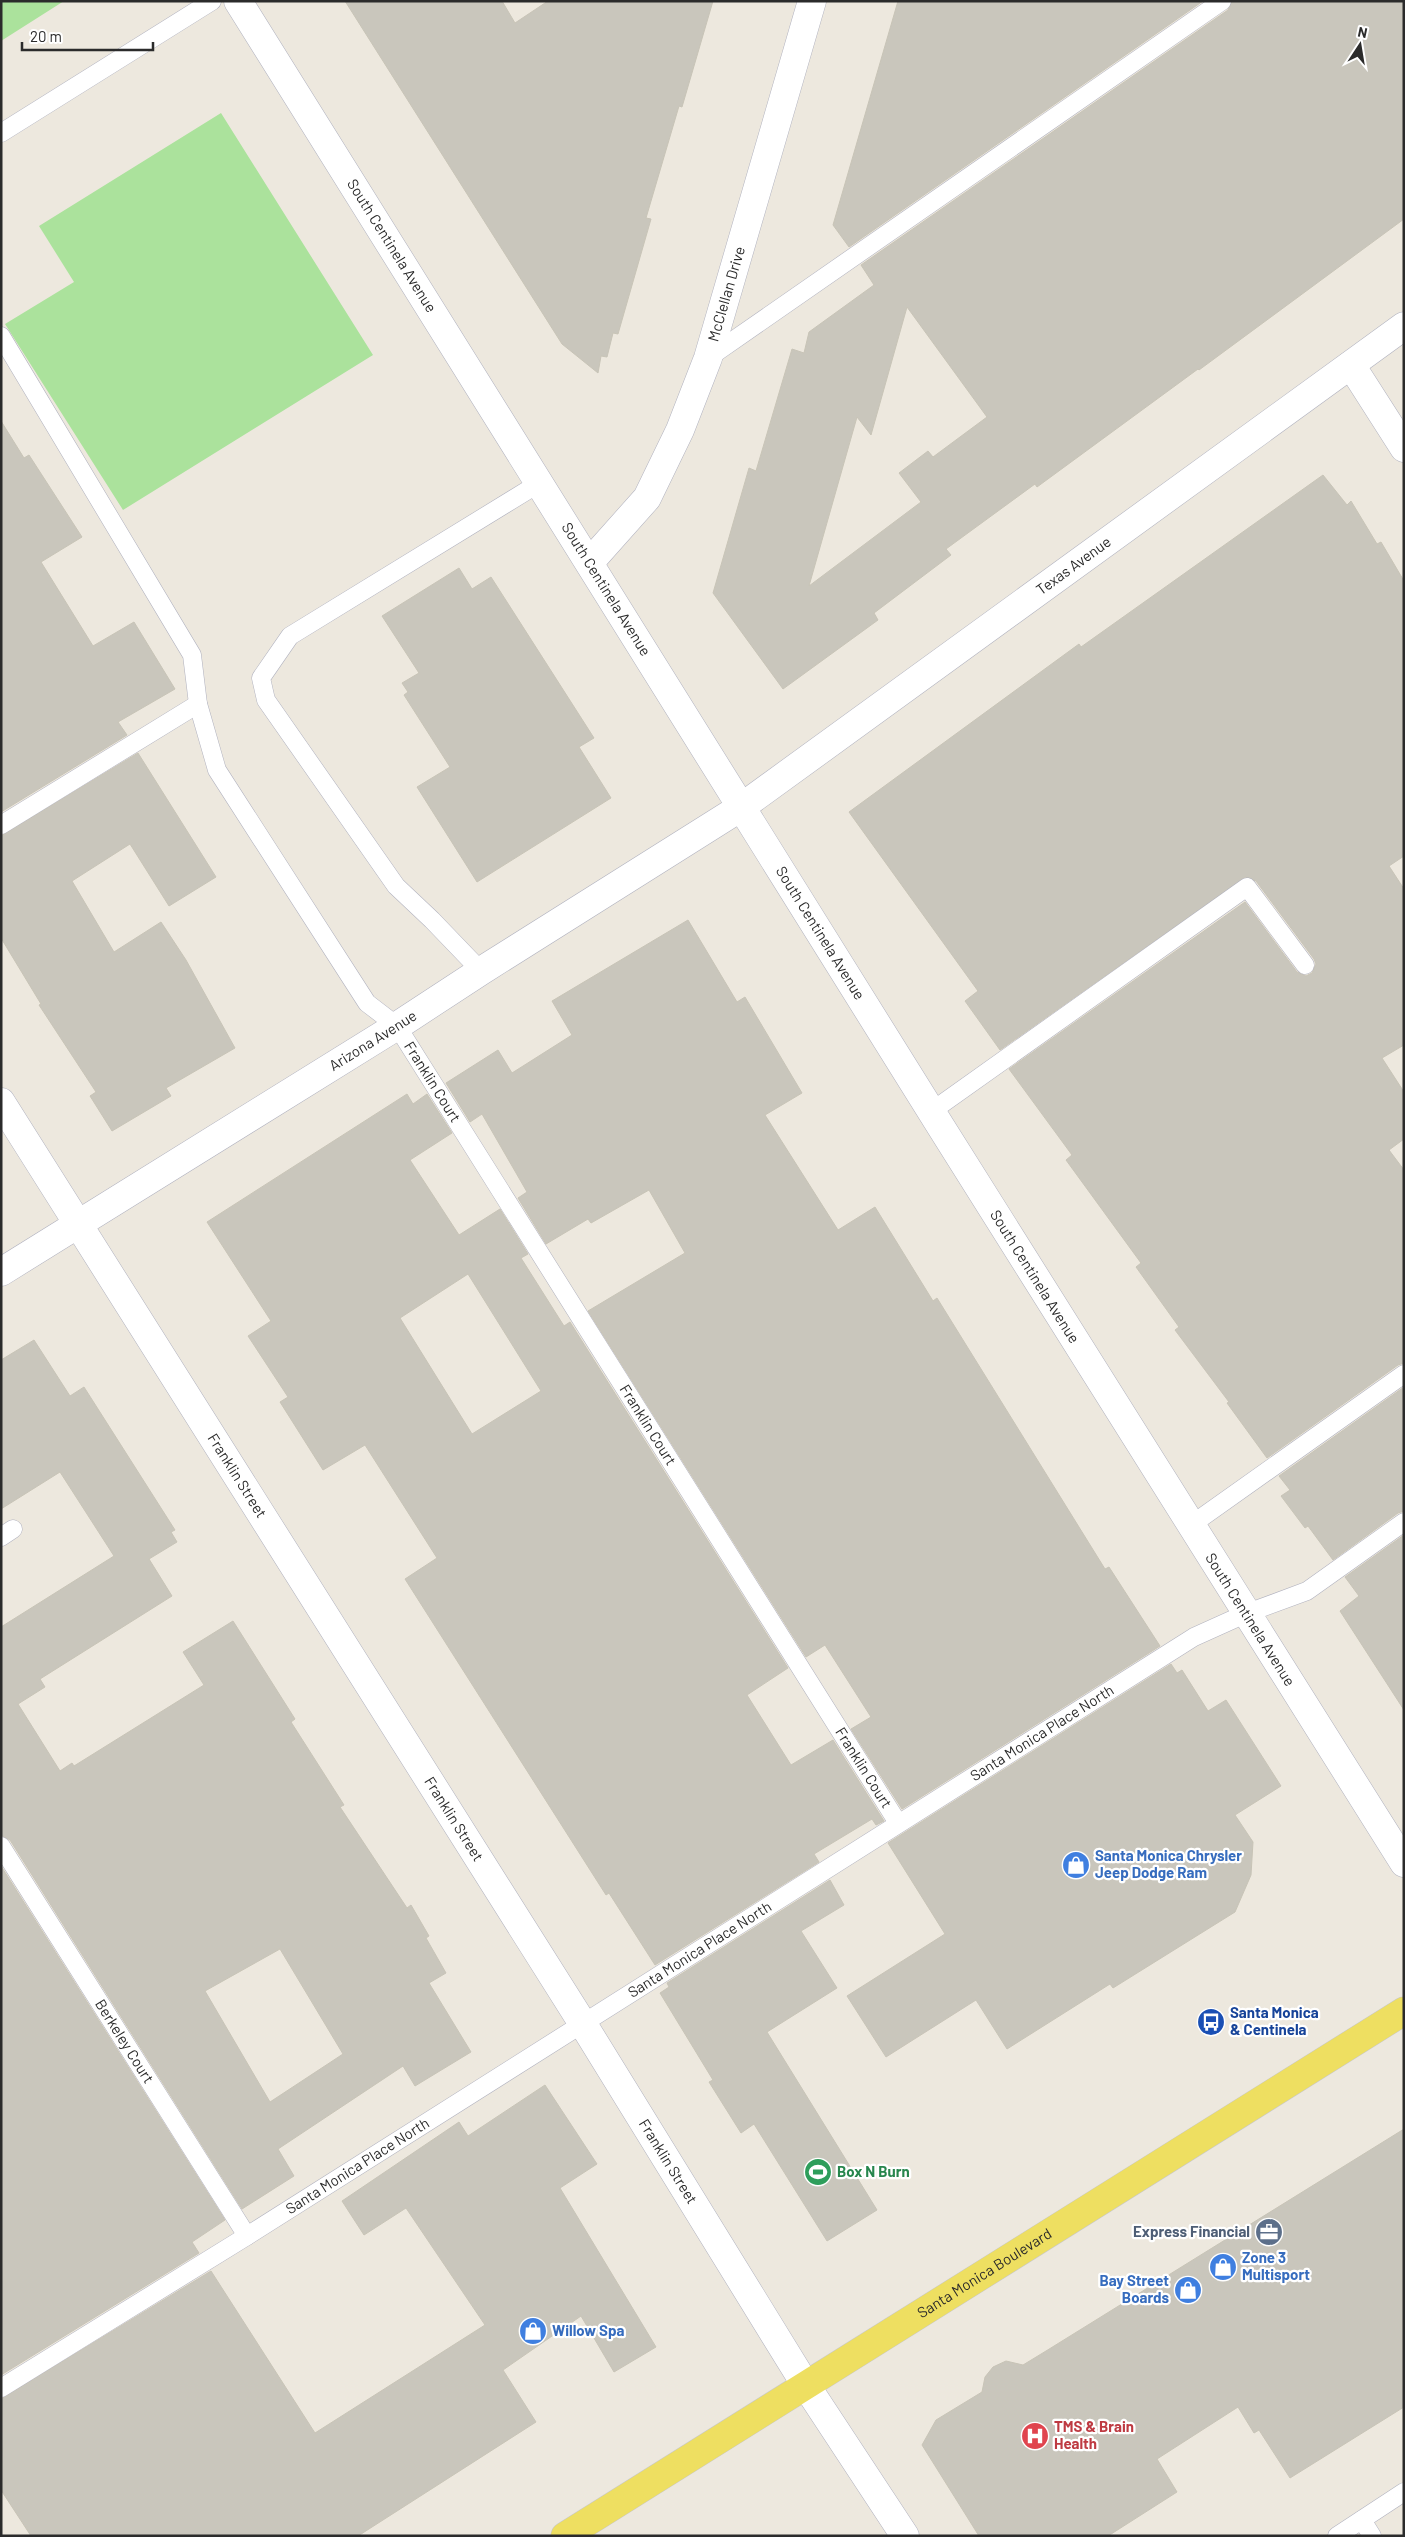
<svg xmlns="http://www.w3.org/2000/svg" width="1405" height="2537" viewBox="0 0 1405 2537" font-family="Barlow,sans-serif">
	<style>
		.green { fill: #abe29c }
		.building { fill: #c9c6bc; stroke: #c8c4b7; fill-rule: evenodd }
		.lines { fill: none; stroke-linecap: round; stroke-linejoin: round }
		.lane-casing { stroke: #b1b2bf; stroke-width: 19 }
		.street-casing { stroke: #b1b2bf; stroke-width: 29 }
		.primary-casing { stroke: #c8c8c8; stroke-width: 29 }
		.lane { stroke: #fff; stroke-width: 18 }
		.street { stroke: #fff; stroke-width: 28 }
		.primary { stroke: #eedf61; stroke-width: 28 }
		.labels { text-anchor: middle; stroke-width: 4.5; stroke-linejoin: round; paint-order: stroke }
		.street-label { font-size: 15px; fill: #2b2b2b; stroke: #fff }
		.shop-label { font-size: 15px; font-weight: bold; fill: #366cbe; stroke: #fff; text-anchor: start }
		.transit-label { font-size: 15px; font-weight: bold; fill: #164399; stroke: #fff; text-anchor: start }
		.leisure-label { font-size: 15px; font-weight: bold; fill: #27864d; stroke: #fff; text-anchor: start }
		.service-label { font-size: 15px; font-weight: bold; fill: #4e5e75; stroke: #fff; text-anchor: end }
		.health-label { font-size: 15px; font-weight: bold; fill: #be3a42; stroke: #fff; text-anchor: start }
	</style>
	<rect width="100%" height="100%" fill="#ede8de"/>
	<path class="green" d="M 1,1 L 64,1 L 1,41 Z
		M 221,113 L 373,355 L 123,510 L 5,324 L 74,282 L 39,226 Z"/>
	<path class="building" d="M 345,1 L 502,1 L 515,23 L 548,1 L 713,1 L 682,107 L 679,106 L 646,218 L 651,219 L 618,334 L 613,333 L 607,357 L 601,356 L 598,373 L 562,344 Z
		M 898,1 L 1203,1 L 849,247 L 833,225 Z
		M 1232,1 L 1404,1 L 1404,219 L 1199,370 L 1198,369 L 1037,487 L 1035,484 L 946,549 L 951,555 L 874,613 L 878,620 L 783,689 L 713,593 L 749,468 L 756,471 L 792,349 L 804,353 L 809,332 L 874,285 L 861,265 L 1228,10 ZM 907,307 L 987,417 L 933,457 L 928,451 L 899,473 L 921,502 L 809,586 L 857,417 L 871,435 Z
		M 1,421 L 24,458 L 29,455 L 82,537 L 41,562 L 93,646 L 134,622 L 175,689 L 118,722 L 127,735 L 1,812 Z
		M 1323,475 L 1347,505 L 1351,501 L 1377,544 L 1381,542 L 1404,581 L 1404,856 L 1389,866 L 1404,889 L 1404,1045 L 1382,1058 L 1404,1092 L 1404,1139 L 1389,1150 L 1404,1170 L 1404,1363 L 1398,1365 L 1267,1458 L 1227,1403 L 1229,1402 L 1175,1330 L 1179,1327 L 1136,1267 L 1141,1263 L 1066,1160 L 1072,1155 L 1009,1069 L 1245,902 L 1297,972 L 1306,976 L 1312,973 L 1316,964 L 1314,959 L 1256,881 L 1245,877 L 1000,1050 L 965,1001 L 978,991 L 849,812 L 1079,644 L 1081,647 Z
		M 459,568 L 472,589 L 491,577 L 594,738 L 579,747 L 611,798 L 477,882 L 417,787 L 450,767 L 404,695 L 408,692 L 402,683 L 419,673 L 382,616 Z
		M 138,753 L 216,877 L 169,906 L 130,844 L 72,881 L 114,952 L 161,922 L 186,960 L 235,1048 L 166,1088 L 171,1096 L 112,1131 L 90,1096 L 96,1092 L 39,1005 L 41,1004 L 1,938 L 1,836 Z
		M 688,920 L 737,1002 L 745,997 L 802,1093 L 765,1115 L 838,1230 L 875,1207 L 933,1301 L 937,1298 L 1105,1569 L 1109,1567 L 1160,1646 L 902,1809 L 851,1729 L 871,1717 L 825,1645 L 806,1657 L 588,1311 L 685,1253 L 649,1190 L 591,1223 L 588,1219 L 546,1244 L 518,1198 L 527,1192 L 482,1114 L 470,1122 L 446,1083 L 498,1050 L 512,1073 L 572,1035 L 552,1001 Z
		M 407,1094 L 413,1104 L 427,1094 L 452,1133 L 410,1160 L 459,1235 L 500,1209 L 528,1254 L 521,1258 L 564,1326 L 570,1322 L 788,1668 L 747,1695 L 791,1765 L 833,1740 L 884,1821 L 876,1825 L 872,1819 L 814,1854 L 819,1862 L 655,1965 L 609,1893 L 606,1895 L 405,1579 L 437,1558 L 365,1445 L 323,1470 L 280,1402 L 288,1397 L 248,1336 L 271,1321 L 207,1222 ZM 468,1274 L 541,1391 L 472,1434 L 400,1318 Z
		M 34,1340 L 70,1396 L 84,1387 L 175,1530 L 171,1532 L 177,1542 L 149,1559 L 172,1596 L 40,1679 L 45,1687 L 18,1704 L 60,1771 L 72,1763 L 74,1766 L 204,1685 L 183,1652 L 233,1621 L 295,1719 L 291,1722 L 344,1805 L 340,1807 L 407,1908 L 411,1905 L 429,1936 L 426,1938 L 446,1973 L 429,1983 L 471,2052 L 415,2086 L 403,2066 L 278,2149 L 294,2176 L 242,2209 L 10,1840 L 1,1835 L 1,1627 L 114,1556 L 60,1472 L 1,1509 L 1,1360 ZM 280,1949 L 343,2054 L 270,2102 L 205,1991 Z
		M 1404,1387 L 1404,1511 L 1398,1513 L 1333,1560 L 1308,1526 L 1305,1528 L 1281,1496 L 1290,1490 L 1279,1476 Z
		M 1404,1535 L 1404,1710 L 1340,1611 L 1359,1596 L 1345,1577 Z
		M 1171,1664 L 1177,1673 L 1182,1670 L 1208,1711 L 1226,1700 L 1281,1786 L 1235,1815 L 1253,1842 L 1251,1875 L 1235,1912 L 1113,1988 L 1110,1984 L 1007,2049 L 976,2000 L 886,2057 L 847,1996 L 945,1934 L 888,1843 Z
		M 1,1866 L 225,2220 L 192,2242 L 199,2253 L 1,2375 Z
		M 830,1880 L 844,1905 L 801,1931 L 837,1988 L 767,2032 L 877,2210 L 827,2241 L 754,2124 L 741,2133 L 709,2082 L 713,2080 L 660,1993 L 669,1987 L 667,1983 Z
		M 545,2085 L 597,2164 L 560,2188 L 656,2347 L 614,2372 L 581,2316 L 503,2370 L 536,2422 L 358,2536 L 31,2536 L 1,2490 L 1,2399 L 211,2271 L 315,2433 L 485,2325 L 406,2208 L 364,2235 L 342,2201 L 459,2122 L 468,2136 Z
		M 1404,2129 L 1404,2407 L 1290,2478 L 1259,2430 L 1254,2433 L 1238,2407 L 1157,2459 L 1177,2492 L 1108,2536 L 979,2536 L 922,2445 L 936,2420 L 982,2392 L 985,2377 L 993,2367 L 1006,2361 L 1023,2365 L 1046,2351 Z"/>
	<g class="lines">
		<g class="lane-casing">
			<g id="lane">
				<path d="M 1,133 L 212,1"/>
				<path id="s1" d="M 1,336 L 192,655 L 198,704 L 217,770 L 367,1003 L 397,1026 L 898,1823"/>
				<path d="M 708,358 L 1222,1"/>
				<path d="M 1,825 L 198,704"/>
				<path d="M 481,971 L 432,920 L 396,886 L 266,700 L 261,678 L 290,636 L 541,482"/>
				<path d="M 932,1111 L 1247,887 L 1305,965"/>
				<path d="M 1191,1525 L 1404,1374"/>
				<path d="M 1,1537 L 13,1529"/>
				<path id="s2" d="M 1,1846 L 247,2236"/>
				<path id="s3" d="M 1,2388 L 247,2236 L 1194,1637 L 1245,1614 L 1307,1591 L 1404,1522"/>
				<path d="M 1362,2520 L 1372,2536"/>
				<path d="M 1337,2536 L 1404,2492"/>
			</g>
		</g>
		<g class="street-casing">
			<g id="street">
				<path id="s4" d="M 238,1 C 628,621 1011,1245 1404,1863"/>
				<path d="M 1351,365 L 1404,448"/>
				<path id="s5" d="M 590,562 L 647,498 L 680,430 L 708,358 L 812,1"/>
				<path id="s6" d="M 1,1102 L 583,2024 L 805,2384 L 905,2536"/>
				<path id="s7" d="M 1,1272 L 397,1026 L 481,971 L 743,806 L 1404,326"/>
			</g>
		</g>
		<g class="primary-casing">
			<g id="primary">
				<path id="s8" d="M 565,2536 L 1404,2011"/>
			</g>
		</g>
		<use href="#lane" class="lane"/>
		<use href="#street" class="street"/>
		<use href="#primary" class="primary"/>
	</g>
	<defs>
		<g id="shop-disc" transform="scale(1.4375)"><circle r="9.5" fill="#3f7fe0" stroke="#fff"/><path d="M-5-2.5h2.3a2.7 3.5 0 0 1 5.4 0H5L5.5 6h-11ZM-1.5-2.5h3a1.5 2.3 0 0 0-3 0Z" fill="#fff"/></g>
		<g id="bus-disc" transform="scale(1.4375)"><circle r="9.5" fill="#1a4fb4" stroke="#fff"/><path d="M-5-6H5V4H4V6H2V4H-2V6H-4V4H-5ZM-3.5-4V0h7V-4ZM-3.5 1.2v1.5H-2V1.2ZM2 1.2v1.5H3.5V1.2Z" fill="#fff"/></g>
		<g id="stadium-disc" transform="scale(1.4375)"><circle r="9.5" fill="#2e9e5b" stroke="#fff"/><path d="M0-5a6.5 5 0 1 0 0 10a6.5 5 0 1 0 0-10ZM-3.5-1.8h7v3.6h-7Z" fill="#fff"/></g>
		<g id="office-disc" transform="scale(1.4375)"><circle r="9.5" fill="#5c6f8a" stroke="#fff"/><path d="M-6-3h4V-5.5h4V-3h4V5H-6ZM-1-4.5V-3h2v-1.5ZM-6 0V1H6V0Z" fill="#fff"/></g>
		<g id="hospital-disc" transform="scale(1.4375)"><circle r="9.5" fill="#e0444e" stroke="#fff"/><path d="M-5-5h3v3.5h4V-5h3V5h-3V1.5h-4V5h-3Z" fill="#fff"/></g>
	</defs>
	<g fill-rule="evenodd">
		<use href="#shop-disc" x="1076" y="1865"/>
		<use href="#bus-disc" x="1211" y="2022"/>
		<use href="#stadium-disc" x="818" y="2172"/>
		<use href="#office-disc" x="1269" y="2232"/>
		<use href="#shop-disc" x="1223" y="2267"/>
		<use href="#shop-disc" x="1188" y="2290"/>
		<use href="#shop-disc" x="533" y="2331"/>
		<use href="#hospital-disc" x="1035" y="2436"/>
	</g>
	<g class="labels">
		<g class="street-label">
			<text dy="5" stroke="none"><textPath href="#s4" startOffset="289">South Centinela Avenue</textPath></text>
			<text dy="5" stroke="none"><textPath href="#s5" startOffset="305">McClellan Drive</textPath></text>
			<text dy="5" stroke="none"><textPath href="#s7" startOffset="1285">Texas Avenue</textPath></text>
			<text dy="5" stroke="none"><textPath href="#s4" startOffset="694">South Centinela Avenue</textPath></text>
			<text dy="5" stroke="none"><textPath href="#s4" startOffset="1099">South Centinela Avenue</textPath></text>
			<text dy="5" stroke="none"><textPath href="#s7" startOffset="438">Arizona Avenue</textPath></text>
			<text dy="5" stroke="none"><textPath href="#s1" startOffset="871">Franklin Court</textPath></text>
			<text dy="5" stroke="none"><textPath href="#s4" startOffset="1504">South Centinela Avenue</textPath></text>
			<text dy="5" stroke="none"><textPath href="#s1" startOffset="1276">Franklin Court</textPath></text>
			<text dy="5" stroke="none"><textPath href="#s6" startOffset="442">Franklin Street</textPath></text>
			<text dy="5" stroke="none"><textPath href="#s4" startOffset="1909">South Centinela Avenue</textPath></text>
			<text dy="5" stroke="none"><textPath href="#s3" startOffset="1230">Santa Monica Place North</textPath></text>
			<text dy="5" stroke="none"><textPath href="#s1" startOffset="1681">Franklin Court</textPath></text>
			<text dy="5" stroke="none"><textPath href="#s6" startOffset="848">Franklin Street</textPath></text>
			<text dy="5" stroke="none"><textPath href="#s3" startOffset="825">Santa Monica Place North</textPath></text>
			<text dy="5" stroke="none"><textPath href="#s2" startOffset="231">Berkeley Court</textPath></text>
			<text dy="5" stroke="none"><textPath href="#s6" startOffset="1252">Franklin Street</textPath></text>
			<text dy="5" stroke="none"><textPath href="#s3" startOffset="420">Santa Monica Place North</textPath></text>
			<text dy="5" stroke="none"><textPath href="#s8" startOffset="495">Santa Monica Boulevard</textPath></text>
		</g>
		<g class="shop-label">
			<text x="1095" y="1861">Santa Monica Chrysler<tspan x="1095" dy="17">Jeep Dodge Ram</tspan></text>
			<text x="1242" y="2263">Zone 3<tspan x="1242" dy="17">Multisport</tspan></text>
			<text x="1169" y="2286" text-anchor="end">Bay Street<tspan x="1169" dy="17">Boards</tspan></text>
			<text x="552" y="2336">Willow Spa</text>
		</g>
		<g class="transit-label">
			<text x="1230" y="2018">Santa Monica<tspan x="1230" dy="17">&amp; Centinela</tspan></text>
		</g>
		<g class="leisure-label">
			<text x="837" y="2177">Box N Burn</text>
		</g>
		<g class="service-label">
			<text x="1250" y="2237">Express Financial</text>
		</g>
		<g class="health-label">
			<text x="1054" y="2432">TMS &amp; Brain<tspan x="1054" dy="17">Health</tspan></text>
		</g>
	</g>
	<rect width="1405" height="2537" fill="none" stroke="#2b2b2b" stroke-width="5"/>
	<g transform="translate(1360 45) rotate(12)" stroke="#ffffff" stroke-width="4" paint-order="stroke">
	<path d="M0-4L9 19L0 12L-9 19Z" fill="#2b2b2b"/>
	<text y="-8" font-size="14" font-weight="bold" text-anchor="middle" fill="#2b2b2b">N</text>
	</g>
	<path d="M22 42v8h131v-8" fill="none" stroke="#2b2b2b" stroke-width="2.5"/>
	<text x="30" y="42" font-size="15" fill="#2b2b2b" stroke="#ffffff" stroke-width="4" paint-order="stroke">20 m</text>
</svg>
